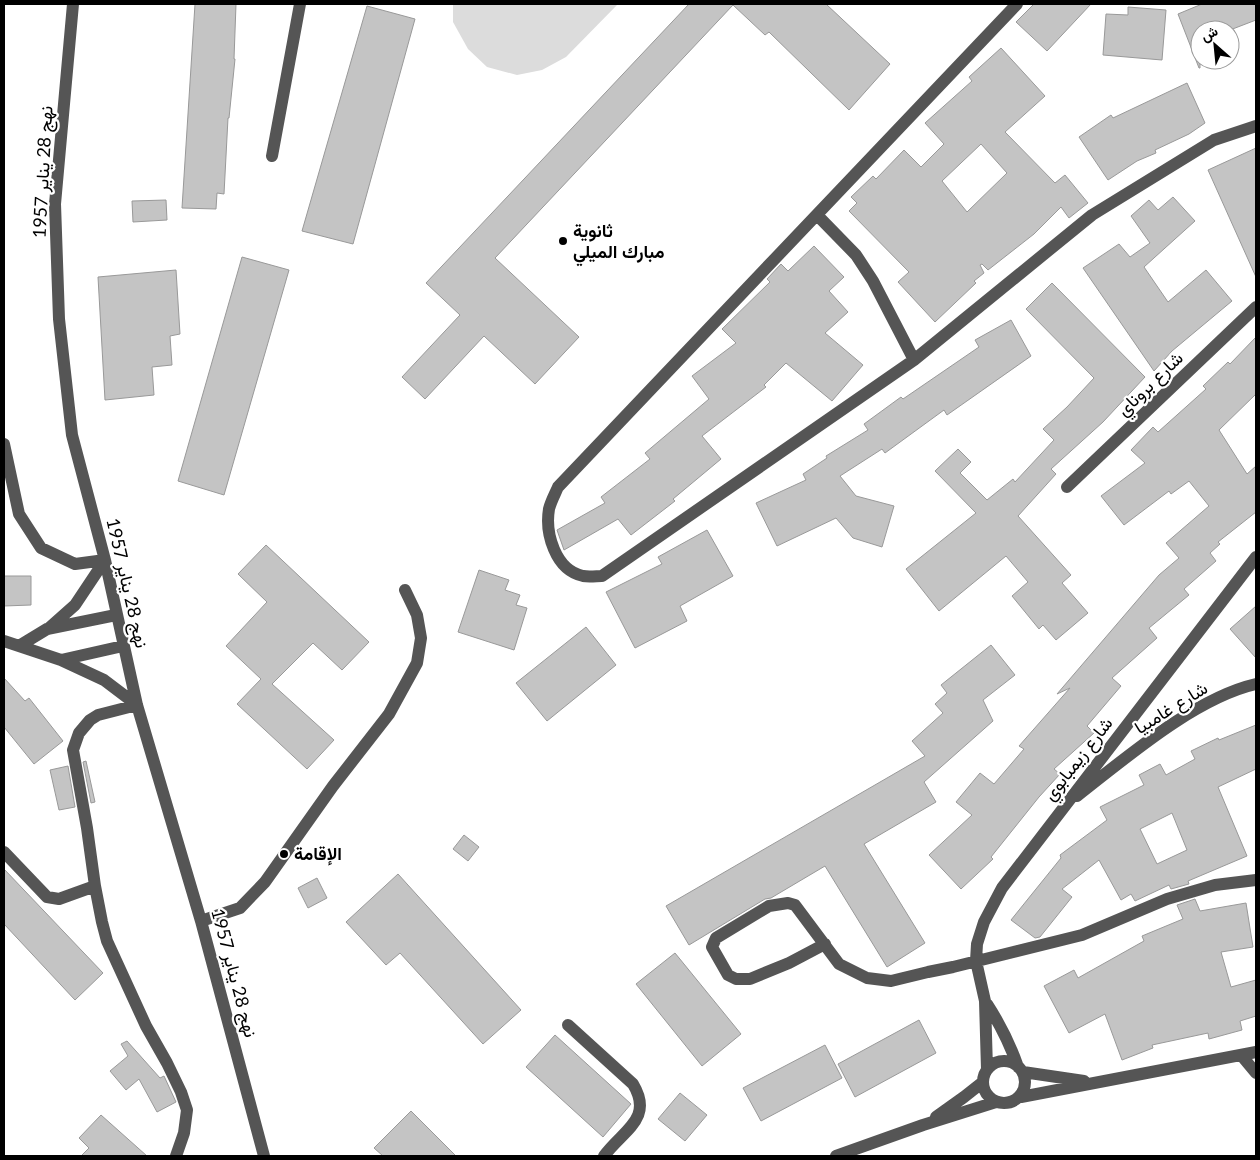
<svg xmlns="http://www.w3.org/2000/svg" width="1260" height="1160" viewBox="0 0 1260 1160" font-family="Lato,Vazirmatn,sans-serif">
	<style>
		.green { fill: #dcdcdc }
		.building { fill: #c4c4c4; stroke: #999; fill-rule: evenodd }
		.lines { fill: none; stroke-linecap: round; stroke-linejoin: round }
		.minor { stroke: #555; stroke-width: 12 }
		.poi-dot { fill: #000; stroke: #fff; stroke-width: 2 }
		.labels { text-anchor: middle; stroke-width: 4.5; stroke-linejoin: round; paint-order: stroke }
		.street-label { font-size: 18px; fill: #000; stroke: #fff }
		.poi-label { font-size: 18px; font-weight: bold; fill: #000; stroke: #fff; text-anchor: start }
	</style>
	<rect width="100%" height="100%" fill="#fff"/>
	<path class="green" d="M 453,4 L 618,4 L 566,57 L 542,70 L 517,75 L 487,67 L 468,49 L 453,22 Z"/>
	<path class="building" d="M 195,4 L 236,4 L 234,59 L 235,59 L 229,118 L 228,118 L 224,194 L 217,193 L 216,209 L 182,208 Z
		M 689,4 L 826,4 L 890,64 L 849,110 L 769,32 L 765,35 L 733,5 L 495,258 L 579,337 L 535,384 L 484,336 L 425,399 L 402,377 L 460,315 L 426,283 Z
		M 1034,4 L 1091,4 L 1047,51 L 1016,22 Z
		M 1202,4 L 1256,4 L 1256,20 L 1230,30 L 1200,30 L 1200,68 L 1199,68 L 1178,14 Z
		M 367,6 L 415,19 L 353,244 L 302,231 Z
		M 1128,7 L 1166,10 L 1162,60 L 1103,55 L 1106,14 L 1128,15 Z
		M 1001,48 L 1045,96 L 1005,132 L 1055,183 L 1065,175 L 1088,203 L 1069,218 L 1061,207 L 1034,234 L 988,270 L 982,264 L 980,265 L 984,273 L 974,281 L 976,283 L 935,322 L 898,282 L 909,272 L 849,211 L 857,203 L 851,197 L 873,176 L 876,179 L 904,150 L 921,167 L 944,144 L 925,123 L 972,81 L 969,77 ZM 981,144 L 1007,173 L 967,212 L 942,181 Z
		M 1187,83 L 1205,123 L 1189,134 L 1155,150 L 1156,153 L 1137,161 L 1108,180 L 1079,137 L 1111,115 L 1113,118 Z
		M 1256,148 L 1256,277 L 1208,170 Z
		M 1173,197 L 1195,221 L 1144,267 L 1168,302 L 1206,270 L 1232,301 L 1172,351 L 1154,371 L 1083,268 L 1119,244 L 1130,257 L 1150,243 L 1131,216 L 1149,200 L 1158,210 Z
		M 166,200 L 167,220 L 133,222 L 132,201 Z
		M 814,246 L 844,277 L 829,291 L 848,312 L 825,333 L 863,365 L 832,401 L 786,363 L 764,385 L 766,387 L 702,436 L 721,459 L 673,499 L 675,501 L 631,535 L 618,519 L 564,550 L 557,530 L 605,503 L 601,497 L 650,459 L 645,453 L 709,399 L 692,376 L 736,343 L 722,329 L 770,282 L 767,279 L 781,264 L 788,271 Z
		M 242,257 L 289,270 L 224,495 L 178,481 Z
		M 176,270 L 180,334 L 170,336 L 172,365 L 152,367 L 154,395 L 105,400 L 98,277 Z
		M 1052,283 L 1145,377 L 1103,422 L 1051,469 L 1056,474 L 1018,516 L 1071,575 L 1062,583 L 1088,613 L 1056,640 L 1043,625 L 1039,629 L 1012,596 L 1028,582 L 1006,556 L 939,611 L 906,569 L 976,513 L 935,471 L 958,449 L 971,462 L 960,473 L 987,500 L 1013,479 L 1015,482 L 1054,440 L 1043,429 L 1067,407 L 1094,378 L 1026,309 Z
		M 1011,320 L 1031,356 L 947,415 L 944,410 L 885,453 L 882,449 L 840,476 L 856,496 L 894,506 L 882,547 L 853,538 L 836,518 L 777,546 L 756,503 L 806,480 L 803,474 L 827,458 L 826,456 L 868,430 L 864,424 L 901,397 L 903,399 L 979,347 L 975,340 Z
		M 1256,337 L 1256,394 L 1219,430 L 1247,474 L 1256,466 L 1256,512 L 1218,542 L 1220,544 L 1210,553 L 1216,561 L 1184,589 L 1189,595 L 1149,628 L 1157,638 L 1112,678 L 1121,686 L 1087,726 L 1094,733 L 1054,769 L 1060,774 L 1039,797 L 991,857 L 993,859 L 961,889 L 929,855 L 972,815 L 956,802 L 980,773 L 994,784 L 1024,749 L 1019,746 L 1070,688 L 1057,694 L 1159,575 L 1179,558 L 1166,543 L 1209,506 L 1189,481 L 1171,494 L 1169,491 L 1124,525 L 1101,496 L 1145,463 L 1131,450 L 1153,427 L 1158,432 L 1206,389 L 1203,386 L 1228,362 L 1230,364 Z
		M 707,530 L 733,576 L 680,606 L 687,621 L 635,648 L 606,592 L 662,564 L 658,557 Z
		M 266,545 L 369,642 L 342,670 L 313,643 L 272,684 L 334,740 L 307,769 L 237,704 L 261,679 L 226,646 L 267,602 L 238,574 Z
		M 479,570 L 509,580 L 505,590 L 520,595 L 516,605 L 527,608 L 514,650 L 458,632 Z
		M 4,576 L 31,576 L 31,605 L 4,606 Z
		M 1256,606 L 1256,658 L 1230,629 Z
		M 586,627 L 616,665 L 547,721 L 516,683 Z
		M 991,645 L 1015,675 L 983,700 L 993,721 L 924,782 L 936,802 L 864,844 L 925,943 L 887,967 L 825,866 L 771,898 L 765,899 L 689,945 L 666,906 L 925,756 L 912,741 L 943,713 L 935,704 L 947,693 L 941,685 Z
		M 4,678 L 25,701 L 29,698 L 63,741 L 34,764 L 4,727 Z
		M 1256,725 L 1256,769 L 1218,787 L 1247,856 L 1188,881 L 1189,884 L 1171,889 L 1169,885 L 1135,901 L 1131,894 L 1121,900 L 1099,860 L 1062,889 L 1072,897 L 1040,937 L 1035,938 L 1011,920 L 1061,858 L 1060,855 L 1107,820 L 1100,807 L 1144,785 L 1139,775 L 1160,764 L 1166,775 L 1195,759 L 1191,751 L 1218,738 L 1219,740 ZM 1172,813 L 1187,850 L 1157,864 L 1140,829 Z
		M 86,761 L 95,802 L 91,803 L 83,762 Z
		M 68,766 L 75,807 L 59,810 L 50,770 Z
		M 464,835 L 479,847 L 468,861 L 453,849 Z
		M 4,869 L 103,973 L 75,1000 L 4,924 Z
		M 398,874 L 521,1010 L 483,1044 L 400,953 L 386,965 L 346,922 Z
		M 317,878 L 327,898 L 308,908 L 298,888 Z
		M 1195,899 L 1200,911 L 1246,903 L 1253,947 L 1221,952 L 1231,987 L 1256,980 L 1256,1016 L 1240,1021 L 1242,1030 L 1209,1039 L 1208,1033 L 1152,1045 L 1153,1048 L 1122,1060 L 1105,1014 L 1069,1033 L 1044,986 L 1074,970 L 1078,978 L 1144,941 L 1142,936 L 1183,919 L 1177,905 Z
		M 675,953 L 741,1034 L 702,1066 L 636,984 Z
		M 919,1020 L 936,1053 L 855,1097 L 838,1064 Z
		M 555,1035 L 631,1104 L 603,1137 L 526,1067 Z
		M 127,1041 L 160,1078 L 164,1076 L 176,1102 L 157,1112 L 139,1079 L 126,1090 L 110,1071 L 128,1056 L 121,1044 Z
		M 825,1045 L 842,1078 L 761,1121 L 743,1088 Z
		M 680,1093 L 707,1115 L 685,1141 L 658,1119 Z
		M 411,1111 L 456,1156 L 383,1156 L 374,1148 Z
		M 101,1115 L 147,1156 L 81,1156 L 89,1148 L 79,1138 Z"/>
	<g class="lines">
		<path class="minor" d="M 73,4 L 55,204 L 59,319 L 72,435 L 105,560 L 137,705 L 201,921 L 264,1156
			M 1017,4 L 558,487 C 555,494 551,501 549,509 C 545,533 555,570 583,576 C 589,577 597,576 602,576 L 914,360 L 1092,215 L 1214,140 L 1256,126
			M 272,156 L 300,4
			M 817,215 L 856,255 L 873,281 L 914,360
			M 4,444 L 19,514 L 41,548 L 75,564 L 105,560
			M 1067,487 L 1256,307
			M 48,629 L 75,605 L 105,560
			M 4,641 L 61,660 L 123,646
			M 19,646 L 47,629 L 116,615
			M 61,660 L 104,680 L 137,705
			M 1077,796 C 1127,757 1195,698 1256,684
			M 4,852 L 47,897 L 59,899 L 95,886 L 87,828 L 73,750 L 79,733 L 90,720 L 98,715 L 137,705
			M 95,886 L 102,922 L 107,941 L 146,1026 L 167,1063 L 181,1092 L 187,1110 L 184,1133 L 176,1156
			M 201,921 L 240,908 L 265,882 L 333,786 L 389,714 L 417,663 L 421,638 L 417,615 L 405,590
			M 825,944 L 789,963 L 750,979 L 736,979 L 728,975 L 712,947 L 716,938 L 769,906 L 788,903 L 795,905 L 839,964 L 867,978 L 891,981 L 928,972 L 953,967 L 1082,935 L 1167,899 L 1215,885 L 1256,880
			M 987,1004 C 1000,1024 1010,1044 1018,1067
			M 568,1025 L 633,1084 C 654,1119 623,1130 604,1156
			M 1241,1055 L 1256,1073
			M983 1082a21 21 0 1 1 42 0a21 21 0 1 1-42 0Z
			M 987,1069 L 985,1001 L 976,961 L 977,944 L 984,922 L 1002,888 L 1256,557
			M 1023,1072 L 1084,1081
			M 1021,1097 L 1256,1052
			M 936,1117 L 964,1097 L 983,1082
			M 836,1156 L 923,1125 L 996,1102"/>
	</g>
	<g class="poi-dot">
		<circle cx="563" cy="241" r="5"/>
		<circle cx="284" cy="854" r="5"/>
	</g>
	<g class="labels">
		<g class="street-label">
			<text transform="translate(43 172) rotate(-87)" y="6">نهج 28 يناير 1957</text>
			<text transform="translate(1150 384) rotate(-44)" y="6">شارع بروناي</text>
			<text transform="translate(127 583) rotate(77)" y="6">نهج 28 يناير 1957</text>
			<text transform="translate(1171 708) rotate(-32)" y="6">شارع غامبيا</text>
			<text transform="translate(1078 759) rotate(-52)" y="6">شارع زيمبابوي</text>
			<text transform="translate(234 973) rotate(75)" y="6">نهج 28 يناير 1957</text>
		</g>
		<g class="poi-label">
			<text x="573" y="237">ثانوية<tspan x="573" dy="21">مبارك الميلي</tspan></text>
			<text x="294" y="860">الإقامة</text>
		</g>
	</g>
	<rect width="1260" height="1160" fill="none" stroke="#000000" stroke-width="10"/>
	<g transform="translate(1215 45) rotate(333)"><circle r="24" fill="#ffffff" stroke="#999999"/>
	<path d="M0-4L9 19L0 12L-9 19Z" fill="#000000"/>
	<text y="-8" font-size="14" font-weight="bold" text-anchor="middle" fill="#000000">ش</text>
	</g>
</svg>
